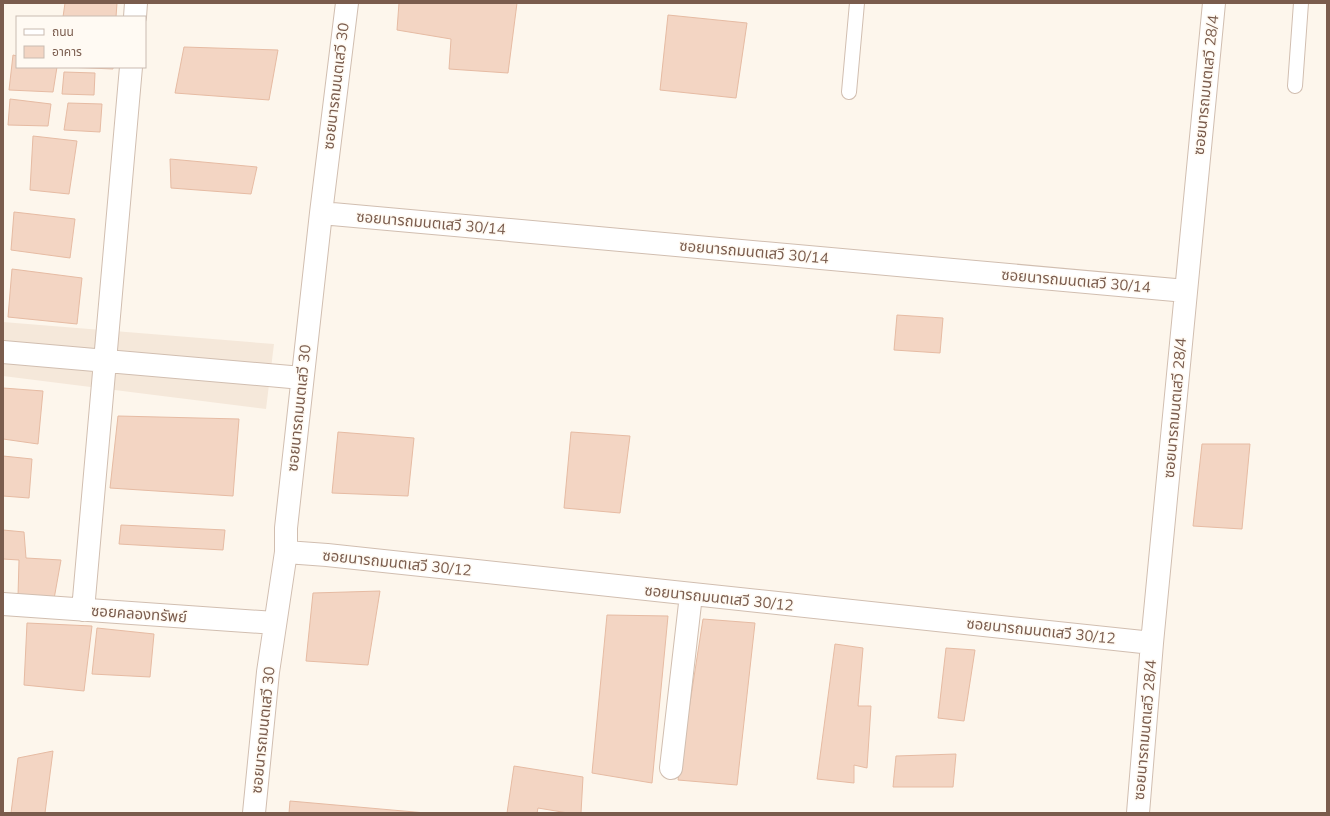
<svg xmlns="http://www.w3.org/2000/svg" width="1330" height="816" viewBox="0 0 1330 816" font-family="Mulish,'Noto Sans Thai',sans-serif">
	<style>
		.residential { fill: #f5e8da }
		.building { fill: #f3d5c3; stroke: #e6bba3 }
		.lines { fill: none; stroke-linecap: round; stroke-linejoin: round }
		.service-casing { stroke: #d1beb0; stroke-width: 16 }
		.minor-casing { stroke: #d1beb0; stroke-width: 24 }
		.service { stroke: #fff; stroke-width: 14 }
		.minor { stroke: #fff; stroke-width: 22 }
		.labels { text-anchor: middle; stroke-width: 3; stroke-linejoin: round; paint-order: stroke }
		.street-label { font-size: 15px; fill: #7a5c4d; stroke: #fffaf3 }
	</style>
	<rect width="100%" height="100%" fill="#fdf6ec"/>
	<path class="residential" d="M 3,322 L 274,344 L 266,409 L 3,376 Z"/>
	<path class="building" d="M 65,3 L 117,3 L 116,17 L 63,17 Z
		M 399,3 L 517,3 L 508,73 L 449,69 L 451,39 L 397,30 Z
		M 668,15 L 747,23 L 736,98 L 660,90 Z
		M 184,47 L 278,50 L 269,100 L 175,93 Z
		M 13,55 L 17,56 L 17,67 L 57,67 L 53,92 L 9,90 Z
		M 67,67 L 113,67 L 113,69 Z
		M 64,72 L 95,73 L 94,95 L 62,94 Z
		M 10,99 L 51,104 L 48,126 L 8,125 Z
		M 68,103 L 102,104 L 100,132 L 64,130 Z
		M 33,136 L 77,141 L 69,194 L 30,190 Z
		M 170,159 L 257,167 L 251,194 L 171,188 Z
		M 14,212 L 75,219 L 70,258 L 11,250 Z
		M 12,269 L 82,278 L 77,324 L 8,317 Z
		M 897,315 L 943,318 L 940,353 L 894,350 Z
		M 3,388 L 43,391 L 38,444 L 3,439 Z
		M 118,416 L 239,419 L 233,496 L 110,488 Z
		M 338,432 L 414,438 L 408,496 L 332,493 Z
		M 571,432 L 630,436 L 620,513 L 564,508 Z
		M 1202,444 L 1250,444 L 1242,529 L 1193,526 Z
		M 3,456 L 32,459 L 29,498 L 3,496 Z
		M 121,525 L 225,530 L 223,550 L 119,544 Z
		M 3,530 L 24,532 L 26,558 L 61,560 L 54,599 L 18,596 L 19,560 L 3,559 Z
		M 380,591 L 368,665 L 306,661 L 313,593 Z
		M 607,615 L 668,616 L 652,783 L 592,773 Z
		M 703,619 L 755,623 L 737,785 L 678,780 Z
		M 27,623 L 92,626 L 84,691 L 24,685 Z
		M 97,628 L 154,634 L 150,677 L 92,674 Z
		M 835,644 L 863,648 L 858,706 L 871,706 L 867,768 L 854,765 L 854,783 L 817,779 Z
		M 946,648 L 975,650 L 964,721 L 938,718 Z
		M 53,751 L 45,813 L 11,813 L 18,758 Z
		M 956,754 L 953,787 L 893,787 L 896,756 Z
		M 514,766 L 583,777 L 581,813 L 568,813 L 538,808 L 537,813 L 507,813 Z
		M 290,801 L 426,813 L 289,813 Z"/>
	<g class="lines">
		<g class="service-casing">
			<path id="service" d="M 1295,86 L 1301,3
				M 849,92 L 857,3"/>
		</g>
		<g class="minor-casing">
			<path id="minor" d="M 135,17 L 136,3
				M 321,213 L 1186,291
				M 3,352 L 302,378
				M 286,552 L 327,555 L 1152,643
				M 3,604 L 275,623
				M 83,610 L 131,67
				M 671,768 L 691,595
				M 254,813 L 268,672 L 286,552 L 286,528 L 321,213 L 347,3
				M 1138,813 L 1152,643 L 1214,3"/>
		</g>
		<use href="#service" class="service"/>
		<use href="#minor" class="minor"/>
	</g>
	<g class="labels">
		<g class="street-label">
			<text transform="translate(1206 85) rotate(-84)" y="5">ซอยนารถมนตเสวี 28/4</text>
			<text transform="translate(336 86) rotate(-83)" y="5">ซอยนารถมนตเสวี 30</text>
			<text transform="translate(431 223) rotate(5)" y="5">ซอยนารถมนตเสวี 30/14</text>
			<text transform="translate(754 252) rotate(5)" y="5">ซอยนารถมนตเสวี 30/14</text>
			<text transform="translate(1076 281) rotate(5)" y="5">ซอยนารถมนตเสวี 30/14</text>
			<text transform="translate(299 408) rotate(-84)" y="5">ซอยนารถมนตเสวี 30</text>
			<text transform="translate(1175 408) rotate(-85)" y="5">ซอยนารถมนตเสวี 28/4</text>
			<text transform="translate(397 563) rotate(6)" y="5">ซอยนารถมนตเสวี 30/12</text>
			<text transform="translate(719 598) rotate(6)" y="5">ซอยนารถมนตเสวี 30/12</text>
			<text transform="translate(139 614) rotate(4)" y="5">ซอยคลองทรัพย์</text>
			<text transform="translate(1041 631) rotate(6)" y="5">ซอยนารถมนตเสวี 30/12</text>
			<text transform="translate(263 730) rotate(-84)" y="5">ซอยนารถมนตเสวี 30</text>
			<text transform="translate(1145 730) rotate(-85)" y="5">ซอยนารถมนตเสวี 28/4</text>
		</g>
	</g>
	<rect width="1330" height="816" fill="none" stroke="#7a5c4d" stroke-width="8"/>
	<rect x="16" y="16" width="130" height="52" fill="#fffaf3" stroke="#cabbb1"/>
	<rect x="24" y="29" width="20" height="6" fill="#ffffff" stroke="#cabbb1"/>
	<text x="52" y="36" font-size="12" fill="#7a5c4d">ถนน</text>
	<rect x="24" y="46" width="20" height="12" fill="#f3d5c3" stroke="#cabbb1"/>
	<text x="52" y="56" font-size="12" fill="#7a5c4d">อาคาร</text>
</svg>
